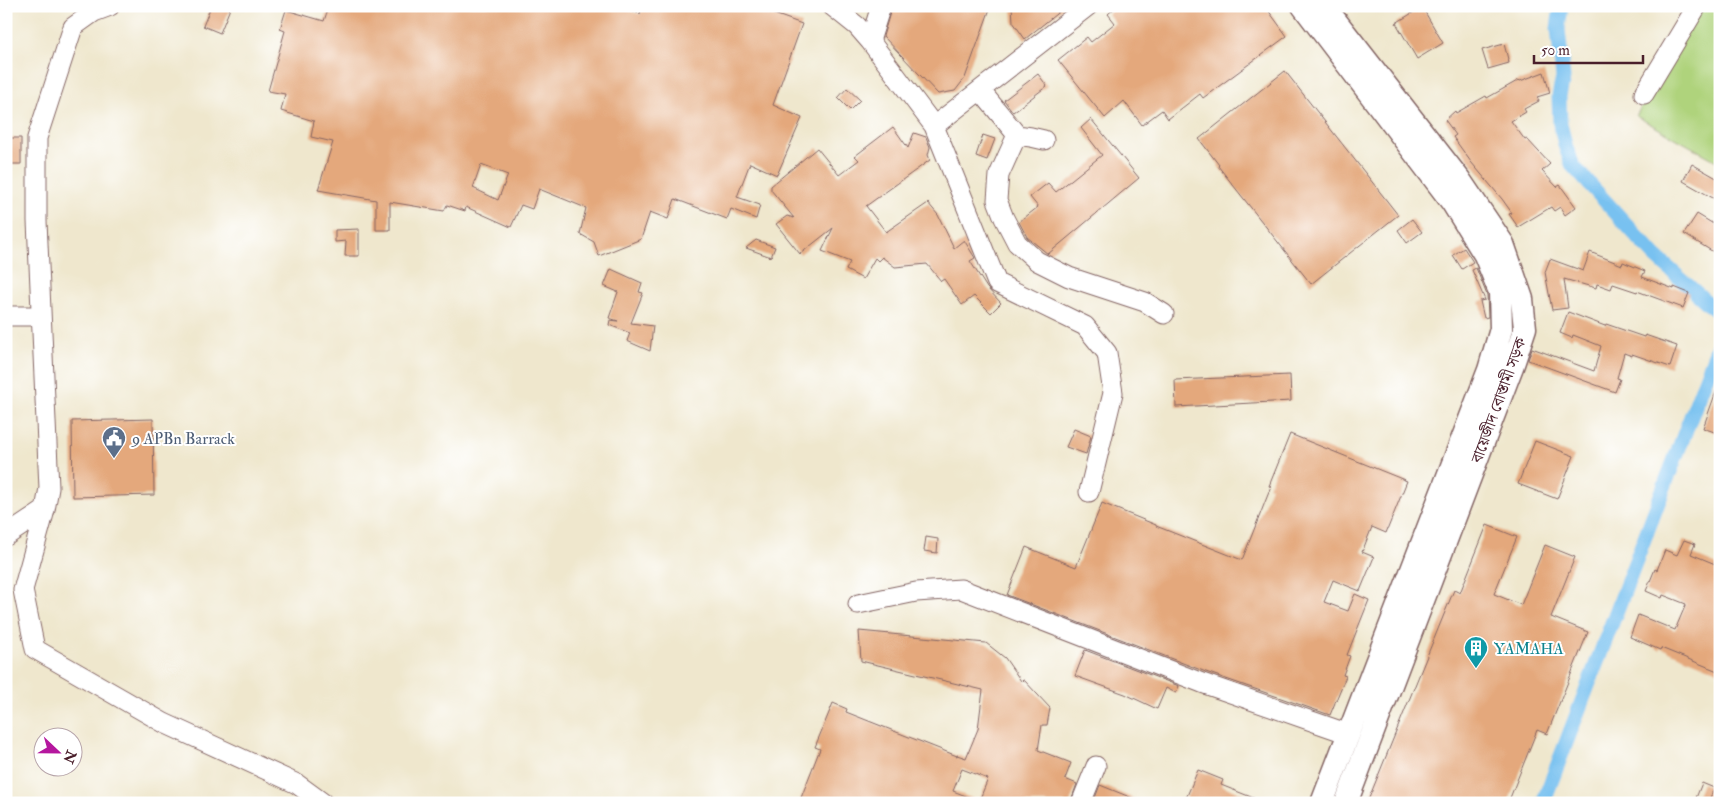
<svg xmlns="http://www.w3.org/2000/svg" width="1726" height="809" viewBox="0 0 1726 809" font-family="'IM FELL Double Pica','Noto Serif Bengali',serif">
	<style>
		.green { fill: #afd37c; stroke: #7c7954 }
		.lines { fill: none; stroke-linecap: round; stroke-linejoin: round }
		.canal { stroke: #78c1f0; stroke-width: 15 }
		.building { fill: #e4a87c; fill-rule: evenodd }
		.minor-casing { stroke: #846564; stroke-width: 21 }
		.major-casing { stroke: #846564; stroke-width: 25 }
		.minor { stroke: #fff; stroke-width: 19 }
		.major { stroke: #fff; stroke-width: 22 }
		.labels { text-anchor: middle; stroke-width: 4; stroke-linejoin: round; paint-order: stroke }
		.street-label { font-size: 16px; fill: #4a1f2b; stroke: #fff }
		.service-label { font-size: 16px; fill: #4e5e75; stroke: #fff; text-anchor: start }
		.culture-label { font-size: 16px; fill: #0d838f; stroke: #fff; text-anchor: start }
	</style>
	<rect width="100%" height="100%" fill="#fff"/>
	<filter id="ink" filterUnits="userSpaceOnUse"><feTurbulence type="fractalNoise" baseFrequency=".02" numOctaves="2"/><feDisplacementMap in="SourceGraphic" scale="10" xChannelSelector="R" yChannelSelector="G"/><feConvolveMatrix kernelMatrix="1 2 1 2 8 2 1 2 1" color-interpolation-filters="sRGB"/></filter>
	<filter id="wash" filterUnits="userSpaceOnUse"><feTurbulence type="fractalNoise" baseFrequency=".0096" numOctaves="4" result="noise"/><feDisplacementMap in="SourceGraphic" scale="20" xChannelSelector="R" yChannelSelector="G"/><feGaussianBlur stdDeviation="1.12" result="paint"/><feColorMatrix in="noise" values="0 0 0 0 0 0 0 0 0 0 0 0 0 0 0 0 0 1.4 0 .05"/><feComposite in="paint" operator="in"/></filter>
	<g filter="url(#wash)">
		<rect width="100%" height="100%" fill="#efe7cd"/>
		<path class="green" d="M 1698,6 L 1720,6 L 1720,163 L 1636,116 Z"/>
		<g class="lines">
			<path class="canal" d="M 1561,6 L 1558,29 L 1563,78 L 1559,96 L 1560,124 L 1566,148 L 1573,166 L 1655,256 L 1720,314
				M 1543,803 L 1720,341"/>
		</g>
		<g id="blocks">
			<path class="building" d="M 211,6 L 231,6 L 220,33 L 203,26 Z
				M 329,6 L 616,6 L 640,14 L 642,6 L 752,6 L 802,24 L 773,105 L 802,118 L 777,175 L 750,163 L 737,197 L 760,205 L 756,219 L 731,209 L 727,219 L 675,199 L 668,219 L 650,212 L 641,239 L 599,256 L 594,242 L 580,234 L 586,208 L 539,189 L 532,209 L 521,205 L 511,227 L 466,207 L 465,211 L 447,205 L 444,211 L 390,202 L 390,230 L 376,230 L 376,200 L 318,190 L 333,142 L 311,137 L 314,121 L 281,111 L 285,94 L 268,91 L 285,31 L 280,29 L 286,10 L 324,21 ZM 481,165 L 508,175 L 498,200 L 473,188 Z
				M 892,6 L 991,6 L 965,78 L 955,91 L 938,94 L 883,36 Z
				M 1012,6 L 1066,6 L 1025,39 L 1013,22 Z
				M 1117,6 L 1265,6 L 1287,36 L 1203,98 L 1200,94 L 1168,119 L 1162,110 L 1142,125 L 1124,101 L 1105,118 L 1058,60 L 1087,37 L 1091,42 L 1115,23 L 1108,14 Z
				M 1422,7 L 1443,43 L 1417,59 L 1396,23 Z
				M 1504,44 L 1509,63 L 1488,69 L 1482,50 Z
				M 1285,71 L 1398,215 L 1311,284 L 1218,166 L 1219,165 L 1199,139 Z
				M 1544,72 L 1550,93 L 1537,97 L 1539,101 L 1524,109 L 1526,112 L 1511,121 L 1525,140 L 1527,139 L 1550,164 L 1542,171 L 1557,187 L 1560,185 L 1576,207 L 1565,215 L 1560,207 L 1554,211 L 1551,207 L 1518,227 L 1509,214 L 1512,213 L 1502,199 L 1471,162 L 1453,137 L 1456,135 L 1445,120 L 1455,111 L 1456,113 L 1486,96 L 1487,98 L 1519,80 L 1520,81 Z
				M 1038,74 L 1047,86 L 1013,112 L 1004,100 Z
				M 847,88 L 860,100 L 850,110 L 838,98 Z
				M 1091,119 L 1139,178 L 1048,254 L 1027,237 L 1019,222 L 1038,207 L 1030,197 L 1048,183 L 1056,192 L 1102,155 L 1081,128 Z
				M 893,127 L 908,148 L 914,133 L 926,137 L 930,147 L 928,155 L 930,160 L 866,206 L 886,232 L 928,203 L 938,215 L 954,248 L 964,240 L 975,258 L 970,261 L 987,288 L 1001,303 L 991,313 L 974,296 L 962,305 L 944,279 L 941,281 L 927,264 L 895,267 L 882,257 L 878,261 L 875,258 L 863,279 L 846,270 L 850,262 L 822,251 L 833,228 L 800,254 L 776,224 L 787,216 L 794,218 L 771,190 L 771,186 L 817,148 L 839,175 L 859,160 L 855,156 Z
				M 983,135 L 995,139 L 987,160 L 976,156 Z
				M 9,138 L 21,138 L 21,164 L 8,164 Z
				M 1692,164 L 1720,180 L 1720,202 L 1683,181 Z
				M 1697,214 L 1720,228 L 1720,256 L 1684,234 Z
				M 1412,219 L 1422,232 L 1407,243 L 1398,230 Z
				M 359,229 L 359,256 L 345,256 L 346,241 L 335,242 L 335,230 Z
				M 756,240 L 775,247 L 771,257 L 746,248 Z
				M 1464,248 L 1473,262 L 1462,269 L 1453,255 Z
				M 1590,252 L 1622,265 L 1623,262 L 1645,271 L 1642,277 L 1674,289 L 1674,287 L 1689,293 L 1683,308 L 1637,291 L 1637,292 L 1613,284 L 1611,289 L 1597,284 L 1596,288 L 1564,279 L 1568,308 L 1552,310 L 1545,272 L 1550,259 L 1583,271 Z
				M 1476,268 L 1487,295 L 1488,317 L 1484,318 L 1480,301 L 1485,300 L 1472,270 Z
				M 611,269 L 642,283 L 639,292 L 643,293 L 631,323 L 653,326 L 650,351 L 627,341 L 630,333 L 609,325 L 610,320 L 618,321 L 609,318 L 618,292 L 604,286 Z
				M 1568,312 L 1605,326 L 1606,324 L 1644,337 L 1645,335 L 1677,346 L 1670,367 L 1632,354 L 1632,356 L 1624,353 L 1617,378 L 1620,379 L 1615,392 L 1528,360 L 1532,348 L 1594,371 L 1601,346 L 1573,335 L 1572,338 L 1560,333 Z
				M 1290,375 L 1291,401 L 1176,407 L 1175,380 Z
				M 1718,386 L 1720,386 L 1720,434 L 1703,428 Z
				M 153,419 L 154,495 L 73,497 L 72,421 Z
				M 1074,429 L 1091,436 L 1086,454 L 1066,447 Z
				M 1290,434 L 1407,481 L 1386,533 L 1372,527 L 1362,552 L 1374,557 L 1360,591 L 1333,580 L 1324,602 L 1348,611 L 1355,594 L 1369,600 L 1347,655 L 1350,656 L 1343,675 L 1346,676 L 1330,715 L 1206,672 L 1007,595 L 1026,547 L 1076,567 L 1102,503 L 1156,525 L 1156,526 L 1242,560 L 1271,487 L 1269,486 Z
				M 1535,441 L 1574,456 L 1557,499 L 1518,484 Z
				M 1487,525 L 1517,537 L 1494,594 L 1521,605 L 1545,545 L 1575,557 L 1551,617 L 1588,632 L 1547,734 L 1537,730 L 1508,803 L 1367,803 L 1454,590 L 1460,593 Z
				M 926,537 L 938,539 L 937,553 L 924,551 Z
				M 1684,540 L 1695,544 L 1691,554 L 1720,566 L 1720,672 L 1661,648 L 1660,650 L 1630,637 L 1638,615 L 1675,630 L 1686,604 L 1663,595 L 1662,598 L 1646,591 L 1655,569 L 1657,570 L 1665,550 L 1677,555 Z
				M 859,631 L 986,643 L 1005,658 L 1021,681 L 1024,680 L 1050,708 L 1047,725 L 1042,725 L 1038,750 L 1071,763 L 1065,779 L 1077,784 L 1070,803 L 799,803 L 820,749 L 815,747 L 833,703 L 847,709 L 846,712 L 957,756 L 957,755 L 966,758 L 978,729 L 983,690 L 861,661 ZM 962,769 L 988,779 L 979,801 L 953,791 Z
				M 1085,650 L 1179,686 L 1176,693 L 1166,688 L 1157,709 L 1125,694 L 1075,676 Z
				M 1198,770 L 1223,780 L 1221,785 L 1266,803 L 1184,803 Z
				M 1702,783 L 1714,788 L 1708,803 L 1694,803 Z
				M 1100,785 L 1142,802 L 1142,803 L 1093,803 Z"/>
		</g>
	</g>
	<g filter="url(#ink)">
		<use href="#blocks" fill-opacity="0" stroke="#846564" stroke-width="1"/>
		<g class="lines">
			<g class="minor-casing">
				<path id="minor" d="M 832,6 L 857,26 L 870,41 L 934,126 L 997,283 L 1085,326 L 1107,353 L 1113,393 L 1089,492
					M 870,41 L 881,6
					M 980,90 L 1017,135
					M 1644,94 L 1697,6
					M 934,126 L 1088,6
					M 1044,140 L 1031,137 L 1017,135 L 999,175 L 997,200 L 1004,218 L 1017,243 L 1037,261 L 1069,277 L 1145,302 L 1164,314
					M 6,316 L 41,316
					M 45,510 L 23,590 L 35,649 L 164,723 L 297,784 L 323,803
					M 6,536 L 45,510 L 49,488 L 37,221 L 37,138 L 73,27 L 94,12 L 110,6
					M 858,604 L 916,592 L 961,589 L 1202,683 L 1349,734
					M 1081,803 L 1096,766"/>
			</g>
			<g class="major-casing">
				<path id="major" d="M 1303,6 L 1452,202 L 1485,255 L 1500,292 L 1501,329 L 1489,370 L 1322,803
					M 1324,6 L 1459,179 L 1503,244 L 1522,299 L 1525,328 L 1513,364 L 1346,803"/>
			</g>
			<use href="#minor" class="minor"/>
			<use href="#major" class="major"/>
		</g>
	</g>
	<defs>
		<g id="civic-pin" transform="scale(1.25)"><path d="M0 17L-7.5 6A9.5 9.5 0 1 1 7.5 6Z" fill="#5c6f8a" stroke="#fff"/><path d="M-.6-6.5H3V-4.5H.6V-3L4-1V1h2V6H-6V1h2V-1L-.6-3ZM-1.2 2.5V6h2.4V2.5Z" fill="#fff"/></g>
		<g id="building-pin" transform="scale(1.25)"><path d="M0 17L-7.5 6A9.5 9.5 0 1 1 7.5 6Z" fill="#0f9aa8" stroke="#fff"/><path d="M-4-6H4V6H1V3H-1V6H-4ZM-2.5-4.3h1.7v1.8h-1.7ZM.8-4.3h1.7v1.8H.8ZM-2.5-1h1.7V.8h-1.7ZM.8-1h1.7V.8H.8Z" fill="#fff"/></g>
	</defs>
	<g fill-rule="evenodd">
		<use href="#civic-pin" x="114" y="438"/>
		<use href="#building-pin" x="1476" y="648"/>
	</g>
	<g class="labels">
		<g class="street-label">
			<text transform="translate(1498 400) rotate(-70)" y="6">বায়েজীদ বোস্তামী সড়ক</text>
		</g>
		<g class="service-label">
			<text x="132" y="444">9 APBn Barrack</text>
		</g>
		<g class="culture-label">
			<text x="1494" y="654">YAMAHA</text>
		</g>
	</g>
	<rect width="1726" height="809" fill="none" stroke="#fff" stroke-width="25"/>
	<g transform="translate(58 752) rotate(112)"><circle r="24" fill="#ffffff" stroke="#b7a5aa"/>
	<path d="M0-4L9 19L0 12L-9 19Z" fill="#b5179e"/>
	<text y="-8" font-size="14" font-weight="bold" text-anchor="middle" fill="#4a1f2b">N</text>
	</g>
	<path d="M1534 55v8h109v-8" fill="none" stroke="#4a1f2b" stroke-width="2.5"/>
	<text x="1541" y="55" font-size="15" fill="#4a1f2b" stroke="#ffffff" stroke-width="4" paint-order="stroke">50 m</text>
</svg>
